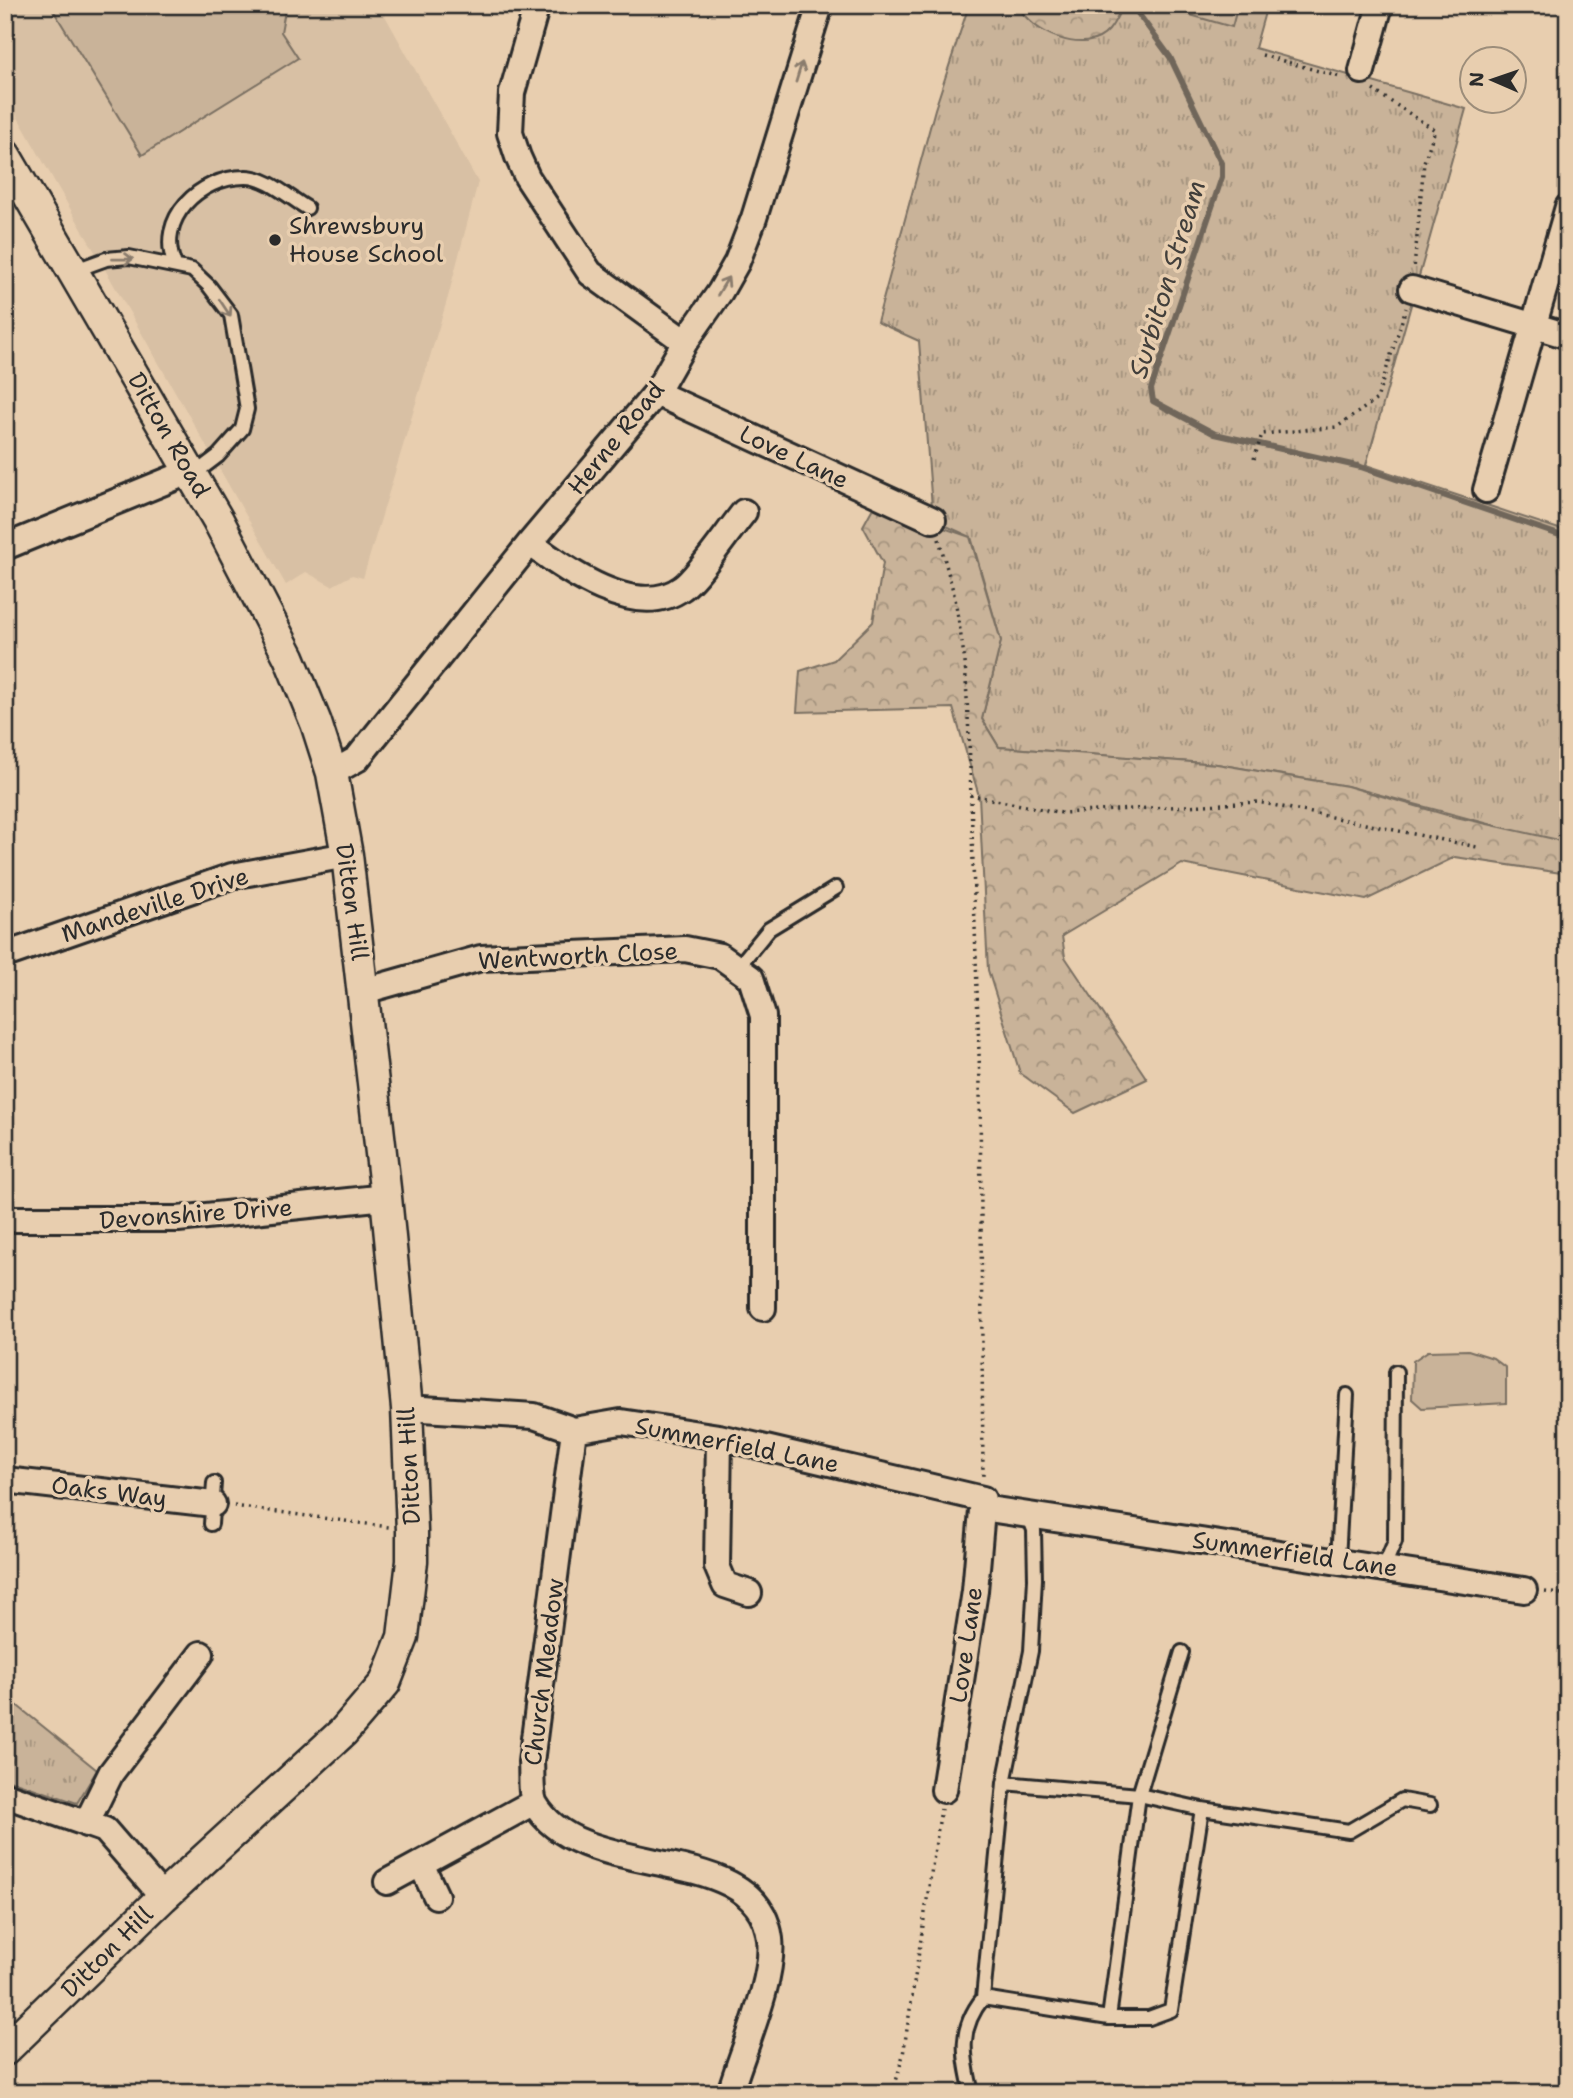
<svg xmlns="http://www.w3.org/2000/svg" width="1573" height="2098" viewBox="0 0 1573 2098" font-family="'Shantell Sans',sans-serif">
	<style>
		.built { fill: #d8c0a4 }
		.grass { fill: url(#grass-tufts); stroke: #7a6f62; stroke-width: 2 }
		.forest { fill: url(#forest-crowns); stroke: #7a6f62; stroke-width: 2 }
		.garden { fill: #c9b399; stroke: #7a6f62; stroke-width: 2 }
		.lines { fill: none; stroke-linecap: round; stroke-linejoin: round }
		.stream { stroke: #6f665a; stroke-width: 6 }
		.service-casing { stroke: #2b2b2b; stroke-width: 18 }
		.minor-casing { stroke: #2b2b2b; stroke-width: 30 }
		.tertiary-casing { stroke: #2b2b2b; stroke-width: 35 }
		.path { stroke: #2b2b2b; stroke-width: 3.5; stroke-dasharray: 2 5; stroke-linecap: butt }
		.service { stroke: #e8ceaf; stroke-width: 12 }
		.minor { stroke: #e8ceaf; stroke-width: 24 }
		.tertiary { stroke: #e8ceaf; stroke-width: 30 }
		.oneway { stroke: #8a7c6d }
		.poi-dot { fill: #2b2b2b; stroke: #e8ceaf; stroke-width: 2.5 }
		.labels { text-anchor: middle; stroke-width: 7; stroke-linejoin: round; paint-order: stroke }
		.poi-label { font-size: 24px; fill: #2b2b2b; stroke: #e8ceaf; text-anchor: start }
		.street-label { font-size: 24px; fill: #2b2b2b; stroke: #e8ceaf }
		.water-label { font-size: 26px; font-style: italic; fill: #423f3b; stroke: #e8ceaf }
	</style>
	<defs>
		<pattern id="grass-tufts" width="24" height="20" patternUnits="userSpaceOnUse" patternTransform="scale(1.75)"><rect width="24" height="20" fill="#c9b399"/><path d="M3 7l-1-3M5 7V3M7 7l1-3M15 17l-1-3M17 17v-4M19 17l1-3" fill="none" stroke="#a3927d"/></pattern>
		<pattern id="forest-crowns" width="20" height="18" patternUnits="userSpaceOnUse" patternTransform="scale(1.75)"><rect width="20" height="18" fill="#c9b399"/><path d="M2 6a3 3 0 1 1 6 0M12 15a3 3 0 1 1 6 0" fill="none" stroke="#a3927d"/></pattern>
	</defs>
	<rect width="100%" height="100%" fill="#e8ceaf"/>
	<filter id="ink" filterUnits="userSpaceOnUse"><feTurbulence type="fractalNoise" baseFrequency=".0143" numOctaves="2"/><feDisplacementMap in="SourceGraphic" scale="14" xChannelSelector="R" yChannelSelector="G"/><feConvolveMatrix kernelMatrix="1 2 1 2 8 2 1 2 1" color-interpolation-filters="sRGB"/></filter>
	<g filter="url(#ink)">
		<path class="built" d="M 5,5 L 379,5 L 478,182 L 448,297 L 363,578 L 352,575 L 332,586 L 306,572 L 286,585 L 5,95 Z"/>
		<path class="grass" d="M 969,5 L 1267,5 L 1255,48 L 1466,109 L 1366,465 L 1568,532 L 1568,845 L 1347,786 L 1217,764 L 999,747 L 982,719 L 1001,641 L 971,537 L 933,520 L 919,341 L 877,322 L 935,109 Z
			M 14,1703 L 97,1770 L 77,1803 L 9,1780 L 8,1715 Z"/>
		<path class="forest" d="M 1018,5 L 1123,5 C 1119,13 1115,23 1109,30 C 1086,58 1029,32 1018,5 Z
			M 875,504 L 970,537 L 1001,641 L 982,719 L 999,747 L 1217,764 L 1347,786 L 1447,815 L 1554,839 L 1568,845 L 1568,874 L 1455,857 L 1366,900 L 1182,864 L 1062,936 L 1065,957 L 1147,1079 L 1075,1113 L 1020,1073 L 988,970 L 979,796 L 953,708 L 797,712 L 800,671 L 834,660 L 873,622 L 883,563 L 863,526 Z"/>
		<path class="garden" d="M 50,5 L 286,5 L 281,32 L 298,58 L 142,155 Z
			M 1175,5 L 1238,5 L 1232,27 L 1173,10 Z
			M 1468,1350 L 1493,1358 L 1506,1368 L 1506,1403 L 1422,1408 L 1412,1399 L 1413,1361 L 1428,1351 Z"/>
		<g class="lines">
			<path class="stream" d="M 1132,5 L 1170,57 L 1222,165 L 1222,177 L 1151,389 L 1153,401 L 1215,434 L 1361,467 L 1568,538"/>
			<g class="service-casing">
				<path id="service" d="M 175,265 C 155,219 200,177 245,177 C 266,176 290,198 307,208
					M 73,271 L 106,259 L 129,257 L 192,270 L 209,286 L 231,315 L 247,409 L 242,429 L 218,456 L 193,475
					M 737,968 L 769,929 L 836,888
					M 1029,1517 L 1034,1530 L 1035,1579 L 1031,1651 L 1004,1783 L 983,1998 L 1109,2018 L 1139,1795 L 1182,1652
					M 211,1524 L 214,1483
					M 1338,1560 L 1347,1395
					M 1384,1567 L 1395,1541 L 1396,1372
					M 1004,1783 L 1139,1795 L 1202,1809 L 1349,1831 L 1402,1800 L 1430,1805
					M 1109,2018 L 1149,2018 L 1171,2010 L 1202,1809
					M 972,2093 C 963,2055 958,2029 983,1998"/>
			</g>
			<g class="minor-casing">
				<path id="minor" d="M 537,5 L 512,93 L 510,133 L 518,157 L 527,177 L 590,273 L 685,342
					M 1362,71 L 1380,5
					M 1412,289 L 1568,336
					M 656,393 L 933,520
					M 1486,490 L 1568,207
					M 530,543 C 565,570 637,621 682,588 C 697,578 730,529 744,512
					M 5,547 L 191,471
					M 332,773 L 357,759 L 530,543 L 656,393 L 685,342 L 720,292 L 737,262 L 754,218 L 820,5
					M 5,955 L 232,876 L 347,855
					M 364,991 L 481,958 L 685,949 L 720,956 L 751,978 L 763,1016 L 763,1308
					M 5,1219 L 178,1219 L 386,1197
					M 407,1408 L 534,1416 L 574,1430 L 621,1422 L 719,1437 L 983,1499 L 975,1591 L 944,1790
					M 574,1430 L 531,1762 C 532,1774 530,1794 535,1804 C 583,1886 757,1837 770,1939 C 775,1980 742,2051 730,2093
					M 719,1437 L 717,1566 L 725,1585 L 749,1593
					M 5,1480 L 213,1504
					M 982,1508 L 1524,1590
					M 5,1795 L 105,1830 L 163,1897
					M 86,1824 L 111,1773 L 201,1654
					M 421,1864 L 436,1896
					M 387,1882 L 534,1802"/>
			</g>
			<g class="tertiary-casing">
				<path id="tertiary" d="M 5,155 L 218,520 L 289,657 L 316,723 L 332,773 L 347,855 L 386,1197 L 407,1408 L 412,1531 L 412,1561 L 403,1637 L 385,1683 L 343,1732 L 163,1897 L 5,2050"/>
			</g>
			<path class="path" d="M 1262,55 L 1340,77
				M 1373,90 L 1435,130 L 1424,162 L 1414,269
				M 1254,459 L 1262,434 L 1337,427 L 1377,399 L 1406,308
				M 939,539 L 955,598 L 965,662 L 969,735 L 980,1085 L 983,1476
				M 970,795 L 1062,813 L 1258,802 L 1477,847
				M 234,1506 L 389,1527
				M 1545,1592 L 1568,1595
				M 893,2093 L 903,2055 L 941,1809"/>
			<use href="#service" class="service"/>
			<use href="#minor" class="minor"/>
			<use href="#tertiary" class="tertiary"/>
		</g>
		<defs><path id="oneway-shaft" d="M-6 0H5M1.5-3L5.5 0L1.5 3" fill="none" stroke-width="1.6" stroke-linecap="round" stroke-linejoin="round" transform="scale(1.75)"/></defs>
		<g class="oneway">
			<use href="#oneway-shaft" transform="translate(799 72) rotate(-73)"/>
			<use href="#oneway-shaft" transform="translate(123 259) rotate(-1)"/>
			<use href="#oneway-shaft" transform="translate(723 286) rotate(-59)"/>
			<use href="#oneway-shaft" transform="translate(225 308) rotate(57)"/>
		</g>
	</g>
	<circle class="poi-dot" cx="275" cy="240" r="7"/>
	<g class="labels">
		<g class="poi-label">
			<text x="289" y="234">Shrewsbury<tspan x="289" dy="28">House School</tspan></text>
		</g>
		<g class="street-label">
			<text transform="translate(169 435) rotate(60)" y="8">Ditton Road</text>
			<text transform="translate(616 438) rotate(-51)" y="8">Herne Road</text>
			<text transform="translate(794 457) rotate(25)" y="8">Love Lane</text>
			<text transform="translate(352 902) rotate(82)" y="8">Ditton Hill</text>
			<text transform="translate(155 905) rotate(-18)" y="8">Mandeville Drive</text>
			<text transform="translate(578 956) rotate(-3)" y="8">Wentworth Close</text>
			<text transform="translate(196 1214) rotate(-4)" y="8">Devonshire Drive</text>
			<text transform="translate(737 1445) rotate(11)" y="8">Summerfield Lane</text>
			<text transform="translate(409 1466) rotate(-93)" y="8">Ditton Hill</text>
			<text transform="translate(109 1492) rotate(7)" y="8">Oaks Way</text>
			<text transform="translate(1295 1554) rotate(8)" y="8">Summerfield Lane</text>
			<text transform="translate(966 1645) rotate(-82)" y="8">Love Lane</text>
			<text transform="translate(544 1672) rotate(-83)" y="8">Church Meadow</text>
			<text transform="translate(107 1952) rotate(-45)" y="8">Ditton Hill</text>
		</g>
		<g class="water-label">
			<text transform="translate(1167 279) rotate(-73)" y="9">Surbiton Stream</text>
		</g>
	</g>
	<rect width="1573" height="2098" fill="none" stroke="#e8ceaf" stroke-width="28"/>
	<rect x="14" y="14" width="1545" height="2070" fill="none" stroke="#2b2b2b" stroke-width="2.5" filter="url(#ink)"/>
	<g transform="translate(1493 80) rotate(272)"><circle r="33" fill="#e8ceaf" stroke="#9c8d7a" stroke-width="2"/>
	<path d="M0-5L12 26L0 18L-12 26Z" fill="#2b2b2b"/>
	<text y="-10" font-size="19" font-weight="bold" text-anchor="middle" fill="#2b2b2b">N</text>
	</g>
</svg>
